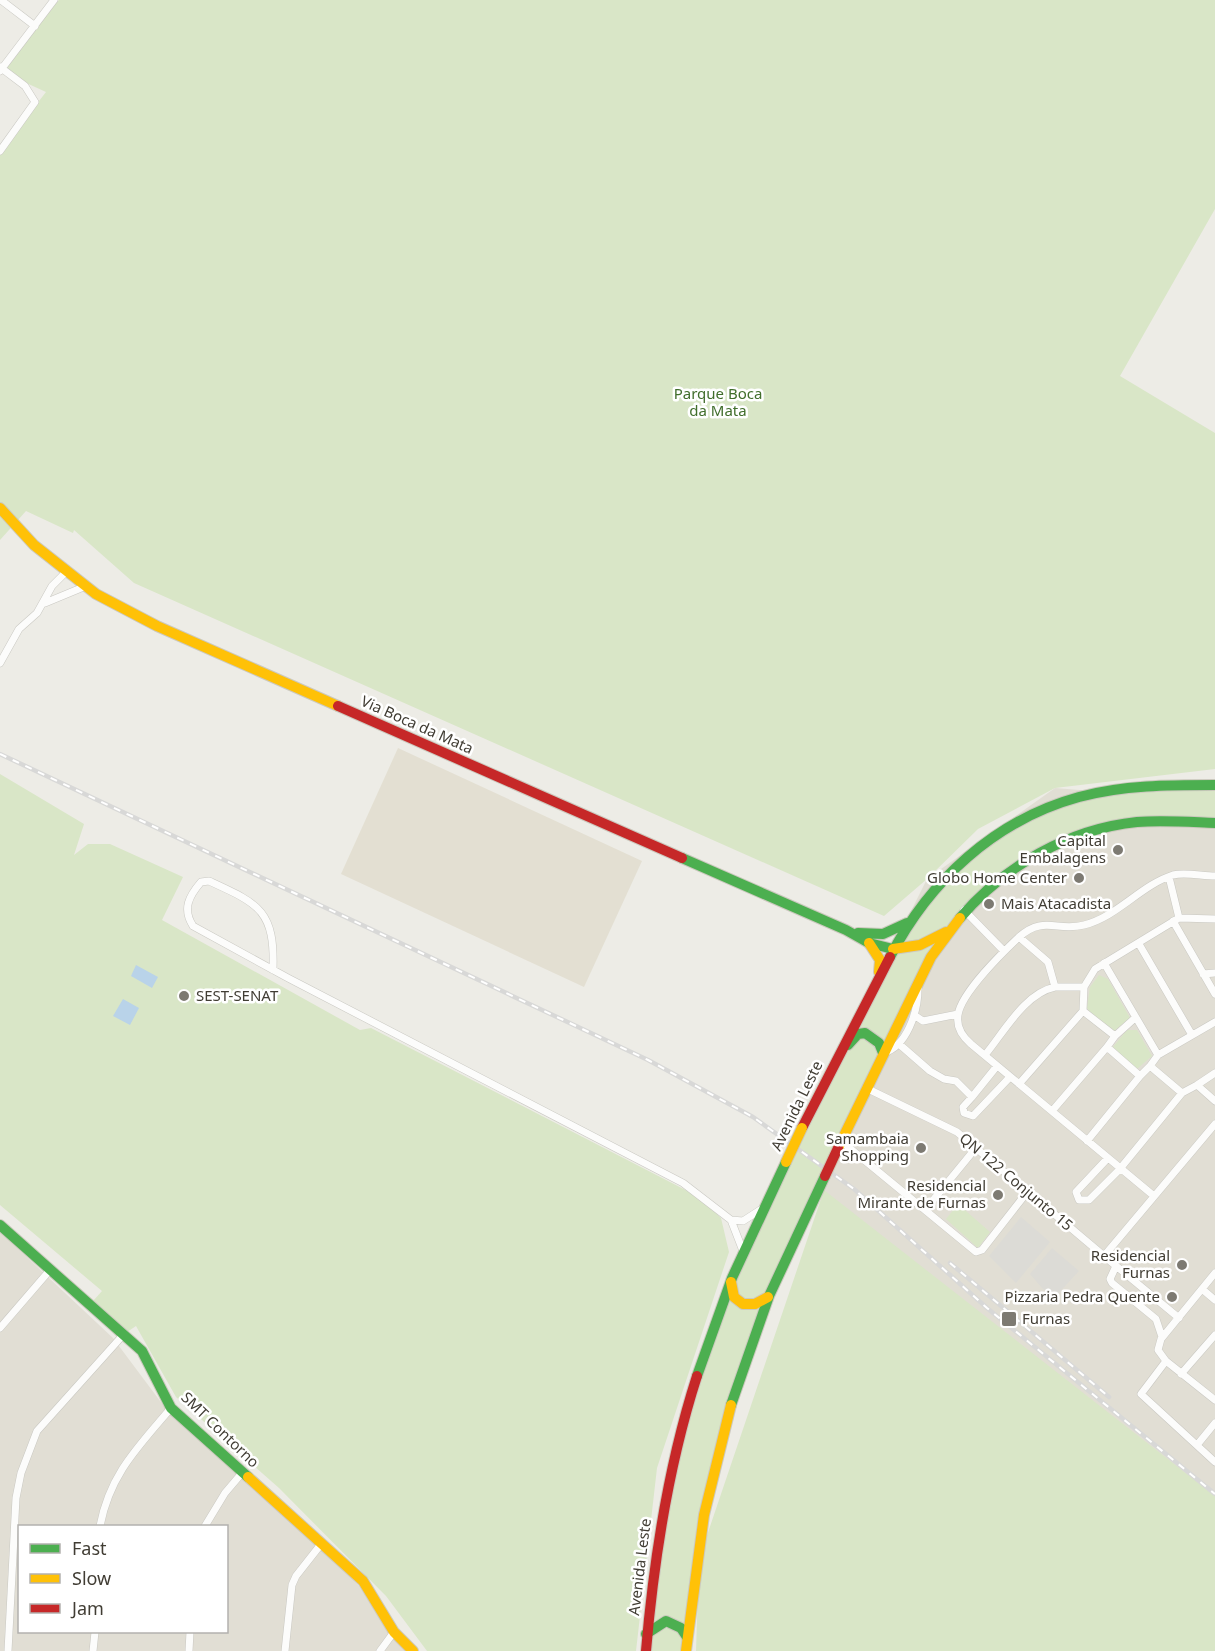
<svg xmlns="http://www.w3.org/2000/svg" width="1215" height="1651" viewBox="0 0 1215 1651" font-family="'Noto Sans',sans-serif">
	<style>
		.residential { fill: #e1ded4; fill-rule: evenodd }
		.education { fill: #e3dfd2 }
		.green { fill: #d9e6c7 }
		.parking { fill: #dcdbd6 }
		.water { fill: #b9d3e9 }
		.lines { fill: none; stroke-linecap: round; stroke-linejoin: round }
		.street-casing { stroke: #c9c8c2; stroke-width: 8 }
		.fast-casing { stroke: #ccc9be; stroke-width: 12 }
		.slow-casing { stroke: #ccc9be; stroke-width: 12 }
		.jam-casing { stroke: #ccc9be; stroke-width: 12 }
		.street { stroke: #fcfcfb; stroke-width: 7 }
		.fast { stroke: #4caf50; stroke-width: 10 }
		.slow { stroke: #ffc107; stroke-width: 10 }
		.jam { stroke: #c62828; stroke-width: 10 }
		.rail-casing { stroke: #d8d8d7; stroke-width: 4.5 }
		.rail { stroke: #fff; stroke-width: 2; stroke-dasharray: 7; stroke-linecap: butt }
		.slow-bridge-casing { stroke: #cec8b5; stroke-width: 12; stroke-linecap: butt }
		.jam-bridge-casing { stroke: #cec8b5; stroke-width: 12; stroke-linecap: butt }
		.slow-bridge { stroke: #ffc107; stroke-width: 10 }
		.jam-bridge { stroke: #c62828; stroke-width: 10 }
		.poi-dot { fill: #7d7a72; stroke: #fff; stroke-width: 2 }
		.labels { text-anchor: middle; stroke-width: 5; stroke-linejoin: round; paint-order: stroke }
		.park-label { font-size: 15px; fill: #416e2c; stroke: #fff }
		.street-label { font-size: 15px; fill: #413d34; stroke: #fff }
		.poi-label { font-size: 15px; fill: #413d34; stroke: #fff; text-anchor: end }
	</style>
	<rect width="100%" height="100%" fill="#edece6"/>
	<path class="residential" d="M 1055,788 L 1215,801 L 1215,1521 L 784,1165 L 927,879 Z
		M 0,1232 L 113,1338 L 169,1413 L 322,1548 L 359,1586 L 388,1632 L 407,1651 L 0,1651 ZM 20,1526 L 226,1526 L 226,1632 L 20,1632 Z"/>
	<path class="education" d="M 398,748 L 642,861 L 584,987 L 341,874 Z"/>
	<path class="green" d="M 59,0 L 1215,0 L 1215,209 L 1120,376 L 1215,433 L 1215,769 L 1055,788 L 978,829 L 927,879 L 884,916 L 134,583 L 74,530 L 73,533 L 26,511 L 0,540 L 0,151 L 46,92 L 0,71 L 0,65 Z
		M 0,774 L 84,824 L 74,855 L 88,844 L 110,844 L 183,877 L 162,920 L 360,1030 L 371,1028 L 701,1198 L 721,1218 L 729,1252 L 657,1468 L 636,1651 L 427,1651 L 386,1596 L 279,1488 L 176,1397 L 136,1326 L 127,1332 L 93,1301 L 102,1291 L 0,1205 Z
		M 1215,787 L 1215,823 L 1124,823 L 1035,856 L 964,912 L 918,982 L 776,1280 L 713,1455 L 697,1523 L 682,1651 L 647,1651 L 664,1529 L 681,1449 L 731,1281 L 908,923 L 977,846 L 1083,793 Z
		M 1099,975 L 1108,979 L 1130,1018 L 1114,1031 L 1101,1025 L 1087,1008 L 1090,987 Z
		M 1127,1030 L 1137,1030 L 1152,1056 L 1137,1069 L 1115,1052 L 1113,1047 Z
		M 824,1190 L 1215,1496 L 1215,1651 L 696,1651 L 699,1559 Z
		M 958,1204 L 990,1232 L 978,1248 L 946,1219 Z"/>
	<path class="parking" d="M 1021,1217 L 1050,1242 L 1016,1283 L 989,1256 Z
		M 1052,1248 L 1079,1271 L 1055,1297 L 1042,1288 L 1030,1274 Z"/>
	<path class="water" d="M 136,965 L 158,977 L 152,988 L 131,976 Z
		M 123,999 L 139,1008 L 130,1025 L 113,1016 Z"/>
	<g class="lines">
		<g class="street-casing">
			<path id="street" d="M 1,0 L 35,26
				M 0,67 L 25,86 L 35,102 L 0,151
				M 0,71 L 54,0
				M 45,603 L 86,586
				M 0,663 L 19,629 L 37,613 L 52,586 L 67,571
				M 964,910 L 1004,951
				M 1179,918 L 1215,919
				M 1173,921 L 1215,994
				M 1019,937 C 1044,915 1057,932 1084,925 C 1117,917 1141,885 1173,875 C 1185,872 1202,876 1215,876
				M 1139,944 L 1192,1035
				M 1104,963 L 1158,1055
				M 273,970 C 275,910 259,904 209,881 L 201,882 C 189,896 182,909 193,926 L 288,978 L 683,1183 L 731,1220 L 743,1251
				M 1203,974 L 1215,973
				M 1084,987 L 1095,969 L 1179,918 L 1169,877
				M 1083,1011 L 1115,1036 L 1107,1047 L 1140,1076 L 1150,1066 L 1182,1093 L 1197,1085 L 1215,1101
				M 914,1015 L 923,1021 L 958,1014
				M 1115,1036 L 1135,1018
				M 899,1044 L 930,1071 L 944,1079 L 956,1081 L 972,1097 L 997,1066
				M 883,1053 C 907,1047 918,1011 918,989
				M 985,1055 C 1004,1032 1025,993 1055,987
				M 1150,1066 L 1158,1055 L 1215,1022
				M 1019,1084 L 1083,1011 L 1084,987 L 1055,987 L 1048,962 L 1019,937 C 1003,952 961,993 958,1015 C 956,1027 963,1037 971,1044 L 1154,1196
				M 1197,1085 L 1215,1073
				M 866,1088 L 957,1132 L 1104,1256 L 1215,1124
				M 972,1097 L 963,1107 L 964,1113 L 973,1116 L 1010,1077
				M 1052,1111 L 1107,1047
				M 841,1141 L 976,1252 L 982,1250 L 1028,1191
				M 1087,1141 L 1140,1076
				M 1107,1159 L 1076,1192 L 1079,1200 L 1089,1200 L 1119,1170 L 1182,1093
				M 925,1210 L 975,1149
				M 731,1220 L 743,1221 L 760,1210
				M 1104,1256 L 1179,1318
				M 1116,1266 L 1110,1279 L 1112,1283 L 1156,1319 L 1162,1337
				M 1215,1273 L 1161,1339 L 1158,1350 L 1166,1361 L 1215,1400
				M 1202,1289 L 1215,1300
				M 0,1328 L 50,1270
				M 1166,1361 L 1141,1394 L 1215,1462
				M 1181,1374 L 1215,1335
				M 1197,1445 L 1215,1423
				M 100,1526 C 110,1474 138,1447 171,1408
				M 205,1526 L 225,1493 L 242,1473
				M 8,1651 L 16,1498 L 21,1473 L 37,1431 L 124,1334
				M 93,1651 L 95,1632
				M 189,1651 L 190,1632
				M 285,1651 L 292,1585 L 296,1576 L 322,1543
				M 380,1651 L 394,1632"/>
		</g>
		<g class="fast-casing">
			<path id="fast" d="M 682,858 L 846,930 L 869,943 L 893,949
				M 960,918 C 1004,866 1069,829 1137,822 C 1163,820 1189,822 1215,823
				M 858,933 L 883,934 L 907,923
				M 890,957 C 929,881 995,820 1079,797 C 1123,785 1170,785 1215,785
				M 848,1045 L 858,1034 L 865,1033 L 879,1043 L 883,1053
				M 0,1225 L 142,1351 L 171,1408 L 248,1477
				M 697,1376 L 732,1278 L 786,1162
				M 731,1405 L 769,1296 L 825,1176
				M 646,1634 L 666,1621 L 681,1628 L 687,1637"/>
		</g>
		<g class="slow-casing">
			<path id="slow" d="M 0,508 L 34,545 L 96,594 L 157,626 L 338,706
				M 869,943 L 880,960 L 879,972
				M 893,949 L 920,945 L 946,932
				M 838,1148 L 931,957 L 960,918
				M 731,1282 L 734,1297 L 743,1304 L 755,1304 L 768,1297
				M 248,1477 L 363,1581 L 394,1632 L 413,1651
				M 686,1651 L 704,1515 L 731,1405"/>
		</g>
		<g class="jam-casing">
			<path id="jam" d="M 338,706 L 682,858
				M 802,1128 L 890,957
				M 646,1651 C 654,1557 668,1466 697,1376"/>
		</g>
		<use href="#street" class="street"/>
		<use href="#fast" class="fast"/>
		<use href="#slow" class="slow"/>
		<use href="#jam" class="jam"/>
		<g class="rail-casing">
			<path id="rail" d="M 0,754 L 648,1060 L 753,1117 L 854,1189 L 987,1308 L 1215,1494
				M 950,1263 L 1109,1397"/>
		</g>
		<use href="#rail" class="rail"/>
		<g class="slow-bridge-casing">
			<path id="slow-bridge" d="M 786,1162 L 802,1128"/>
		</g>
		<g class="jam-bridge-casing">
			<path id="jam-bridge" d="M 825,1176 L 838,1148"/>
		</g>
		<use href="#slow-bridge" class="slow-bridge"/>
		<use href="#jam-bridge" class="jam-bridge"/>
	</g>
	<g class="poi-dot">
		<circle cx="1118" cy="850" r="6"/>
		<circle cx="1079" cy="878" r="6"/>
		<circle cx="989" cy="904" r="6"/>
		<circle cx="184" cy="996" r="6"/>
		<circle cx="921" cy="1148" r="6"/>
		<circle cx="998" cy="1195" r="6"/>
		<circle cx="1182" cy="1265" r="6"/>
		<circle cx="1172" cy="1297" r="6"/>
		<rect x="1001" y="1311" width="16" height="16" rx="3"/>
	</g>
	<g class="labels">
		<g class="park-label">
			<text x="718" y="399">Parque Boca<tspan x="718" dy="17">da Mata</tspan></text>
		</g>
		<g class="street-label">
			<text transform="translate(417 725) rotate(24)" y="5">Via Boca da Mata</text>
			<text transform="translate(797 1106) rotate(-64)" y="5">Avenida Leste</text>
			<text transform="translate(1016 1182) rotate(40)" y="5">QN 122 Conjunto 15</text>
			<text transform="translate(220 1430) rotate(44)" y="5">SMT Contorno</text>
			<text transform="translate(640 1567) rotate(-83)" y="5">Avenida Leste</text>
		</g>
		<g class="poi-label">
			<text x="1106" y="846">Capital<tspan x="1106" dy="17">Embalagens</tspan></text>
			<text x="1067" y="883">Globo Home Center</text>
			<text x="1001" y="909" text-anchor="start">Mais Atacadista</text>
			<text x="196" y="1001" text-anchor="start">SEST-SENAT</text>
			<text x="909" y="1144">Samambaia<tspan x="909" dy="17">Shopping</tspan></text>
			<text x="986" y="1191">Residencial<tspan x="986" dy="17">Mirante de Furnas</tspan></text>
			<text x="1170" y="1261">Residencial<tspan x="1170" dy="17">Furnas</tspan></text>
			<text x="1160" y="1302">Pizzaria Pedra Quente</text>
			<text x="1022" y="1324" text-anchor="start">Furnas</text>
		</g>
	</g>
	<rect x="18" y="1525" width="210" height="108" fill="#ffffff" stroke="#b3b1ae" stroke-width="1.5"/>
	<rect x="30" y="1544" width="30" height="9" fill="#4caf50" stroke="#b3b1ae" stroke-width="1.5"/>
	<text x="72" y="1555" font-size="18" fill="#413d34">Fast</text>
	<rect x="30" y="1574" width="30" height="9" fill="#ffc107" stroke="#b3b1ae" stroke-width="1.5"/>
	<text x="72" y="1585" font-size="18" fill="#413d34">Slow</text>
	<rect x="30" y="1604" width="30" height="9" fill="#c62828" stroke="#b3b1ae" stroke-width="1.5"/>
	<text x="72" y="1615" font-size="18" fill="#413d34">Jam</text>
</svg>
